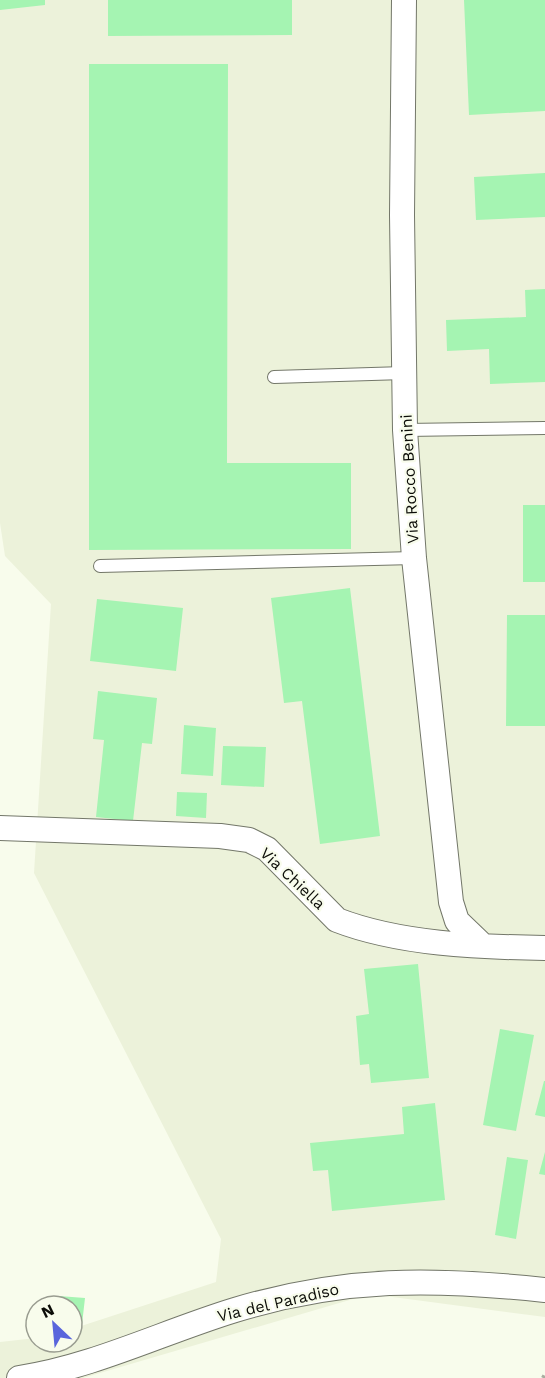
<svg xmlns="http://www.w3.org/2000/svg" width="545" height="1378" viewBox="0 0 545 1378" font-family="'Work Sans',sans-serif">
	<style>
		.built { fill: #ecf2da }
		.building { fill: #a5f4b2 }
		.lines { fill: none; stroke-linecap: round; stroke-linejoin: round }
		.lane-casing { stroke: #737769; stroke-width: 14 }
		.street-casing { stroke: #737769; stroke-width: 26 }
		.path { stroke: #aaada0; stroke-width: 4; stroke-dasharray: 3 4.5; stroke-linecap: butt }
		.lane { stroke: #fff; stroke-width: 12 }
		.street { stroke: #fff; stroke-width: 24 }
		.labels { text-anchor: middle; stroke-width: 4.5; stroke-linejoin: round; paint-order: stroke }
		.street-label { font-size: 16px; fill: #0b0c07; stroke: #f8fcec }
	</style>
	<rect width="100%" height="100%" fill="#f8fcec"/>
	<path class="built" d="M 0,0 L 545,0 L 545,1317 L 370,1294 L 83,1378 L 0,1378 L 0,1342 L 36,1338 L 36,1342 L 72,1342 L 72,1329 L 216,1282 L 221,1239 L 34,873 L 51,604 L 5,556 L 0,523 Z"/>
	<path class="building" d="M 0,0 L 45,0 L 45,5 L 0,10 Z
		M 108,0 L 292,0 L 292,35 L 108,36 Z
		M 464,0 L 545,0 L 545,111 L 469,115 Z
		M 89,64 L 228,64 L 227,463 L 351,463 L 351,549 L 89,550 Z
		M 545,173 L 545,217 L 476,220 L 474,177 Z
		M 545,289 L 545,382 L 490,384 L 489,349 L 447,351 L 446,320 L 526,317 L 525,290 Z
		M 523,505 L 545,505 L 545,582 L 523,582 Z
		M 350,588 L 380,836 L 320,844 L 302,701 L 284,703 L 271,598 Z
		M 97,599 L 183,608 L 176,671 L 90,661 Z
		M 507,615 L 545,615 L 545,726 L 506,726 Z
		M 98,691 L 157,698 L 152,744 L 142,743 L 133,821 L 96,817 L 104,740 L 93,739 Z
		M 184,725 L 216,728 L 213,776 L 181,774 Z
		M 223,746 L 266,747 L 264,787 L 221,785 Z
		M 177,792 L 207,793 L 206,818 L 176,816 Z
		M 418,964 L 429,1078 L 371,1083 L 369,1064 L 360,1065 L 356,1016 L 369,1014 L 364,969 Z
		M 500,1029 L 534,1035 L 516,1131 L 483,1125 Z
		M 544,1081 L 545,1081 L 545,1117 L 535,1115 Z
		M 435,1103 L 445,1200 L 332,1211 L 328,1170 L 313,1171 L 310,1143 L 404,1134 L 402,1107 Z
		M 545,1152 L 545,1175 L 539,1174 Z
		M 507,1157 L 528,1160 L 516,1239 L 495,1235 Z
		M 59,1296 L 85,1298 L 81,1333 L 72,1332 L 72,1306 L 58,1306 Z"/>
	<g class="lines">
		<g class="lane-casing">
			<path id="lane" d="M 274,377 L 404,373
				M 405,430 L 545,428
				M 100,566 L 414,558"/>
		</g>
		<g class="street-casing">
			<path id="street" d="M 404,0 L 402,215 L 405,430 L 414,558 L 451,902 L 457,921 L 482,945
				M 0,828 L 220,836 L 249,840 L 267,849 L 337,920 C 399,944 478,947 545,948
				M 19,1378 C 93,1367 163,1332 235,1310 C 344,1277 433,1278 545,1290"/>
		</g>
		<path class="path" d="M 543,1378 L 545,1374"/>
		<use href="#lane" class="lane"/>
		<use href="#street" class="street"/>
	</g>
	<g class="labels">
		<g class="street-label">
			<text transform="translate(409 479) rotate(-93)" y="6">Via Rocco Benini</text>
			<text transform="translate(293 878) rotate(43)" y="6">Via Chiella</text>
			<text transform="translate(278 1302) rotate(-13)" y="6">Via del Paradiso</text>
		</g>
	</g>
	<g transform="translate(54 1324) rotate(334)"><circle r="28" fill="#f8fcec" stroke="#999c90" stroke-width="1.5"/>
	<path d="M0-4.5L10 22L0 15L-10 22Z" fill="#5965dc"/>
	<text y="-9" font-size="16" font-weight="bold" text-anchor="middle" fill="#0b0c07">N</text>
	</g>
</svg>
